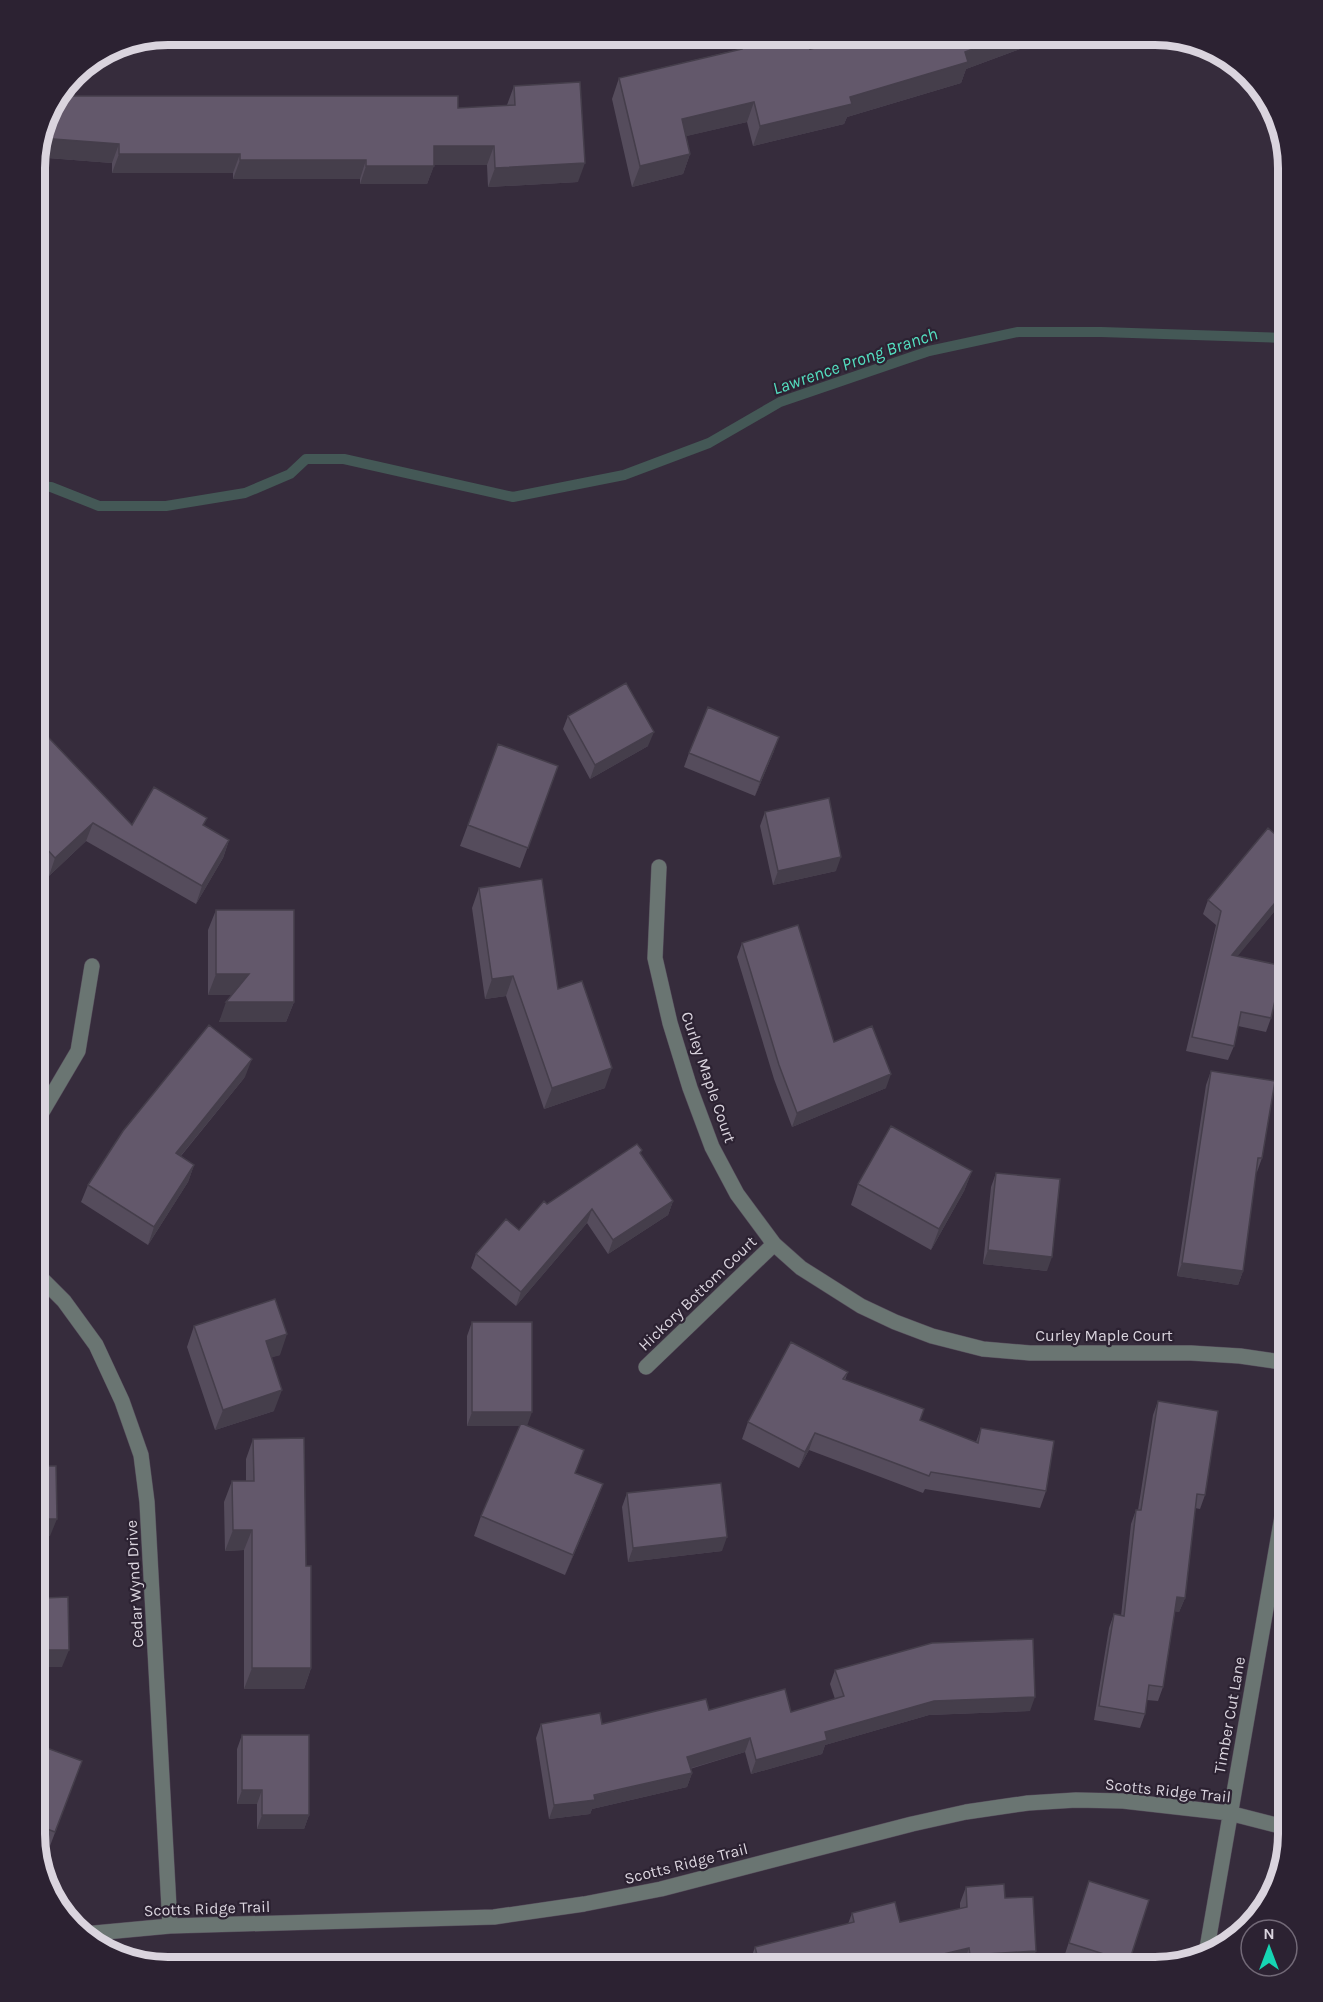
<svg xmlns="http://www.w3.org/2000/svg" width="1323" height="2002" viewBox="0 0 1323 2002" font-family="Karla,sans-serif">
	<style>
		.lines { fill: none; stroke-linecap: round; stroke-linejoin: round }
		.stream { stroke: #445856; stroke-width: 10 }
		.minor-casing { stroke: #544a59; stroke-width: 16 }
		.minor { stroke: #6a7572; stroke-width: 15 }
		.wall { fill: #554c5c }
		.shaded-wall { fill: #453e4b }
		.building { fill: #63586b; stroke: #453e4b; stroke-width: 1.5 }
		.labels { text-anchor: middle; stroke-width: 4.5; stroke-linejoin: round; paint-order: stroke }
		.street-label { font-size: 16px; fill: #dad4de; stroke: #2c2232 }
		.water-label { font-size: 18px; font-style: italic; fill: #54dfc0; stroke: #2c2232 }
		.rim { fill: none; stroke: #dad4de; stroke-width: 8 }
	</style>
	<rect width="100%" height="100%" fill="#362c3c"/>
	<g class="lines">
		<path class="stream" d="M 35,486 L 51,487 L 99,506 L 166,506 L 245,493 L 290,474 L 306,459 L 344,459 L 513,497 L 624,475 L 709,443 L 780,402 L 929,351 L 1018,332 L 1101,332 L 1288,338"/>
		<g class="minor-casing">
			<path id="minor" d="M 659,867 L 655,958 L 670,1023 L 690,1088 L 712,1147 L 737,1194 L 774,1244 L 801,1268 L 861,1306 L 895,1322 L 932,1336 L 983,1349 L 1030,1353 L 1191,1353 L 1240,1356 L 1288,1363
				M 35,1124 L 78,1051 L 92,966
				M 35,1272 L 64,1301 L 96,1345 L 122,1401 L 141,1455 L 147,1502 L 170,1926
				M 646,1367 L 774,1244
				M 84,1934 L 170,1926 L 494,1917 L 584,1904 L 661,1889 L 912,1824 L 966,1812 L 1028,1803 L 1076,1800 L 1123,1801 L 1229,1813 L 1288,1828
				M 1206,1954 L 1288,1482"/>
		</g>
		<use href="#minor" class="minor"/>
	</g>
	<path class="wall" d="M 859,35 L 1058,35 L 966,69 L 961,83 L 847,117 L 844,124 L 753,146 L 747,122 L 686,136 L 690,154 L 683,174 L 632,187 L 612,99 L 619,78 L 740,49 L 741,47 L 810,49 L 860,38 Z
		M 514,86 L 578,182 L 488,187 L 487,165 L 434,165 L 427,184 L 360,184 L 360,179 L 233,179 L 233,173 L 112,173 L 112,163 L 35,157 L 45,117 L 74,96 L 458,108 L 507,105 Z
		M 568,716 L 648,746 L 590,779 L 563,729 Z
		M 498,744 L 558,766 L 520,868 L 460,846 Z
		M 35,749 L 132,825 L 204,825 L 229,840 L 223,858 L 196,904 L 86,841 L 49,876 L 35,861 Z
		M 774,751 L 755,796 L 684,767 L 689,753 Z
		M 765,812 L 836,871 L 773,885 L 760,826 Z
		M 1288,845 L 1288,895 L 1237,956 L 1271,1018 L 1266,1032 L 1238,1026 L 1234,1046 L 1228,1060 L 1186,1051 L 1216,925 L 1203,914 L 1208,900 Z
		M 479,888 L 558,989 L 605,1088 L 544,1109 L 506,996 L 485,999 L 472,908 Z
		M 216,910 L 294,1002 L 286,1022 L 219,1022 L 232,995 L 208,995 L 208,930 Z
		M 742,943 L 834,1042 L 886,1088 L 792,1127 L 774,1079 L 737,957 Z
		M 1211,1071 L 1262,1158 L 1257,1172 L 1256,1172 L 1243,1271 L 1238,1285 L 1177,1276 L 1206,1085 Z
		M 245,1077 L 181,1156 L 194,1165 L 188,1182 L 148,1245 L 81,1202 L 88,1185 Z
		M 641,1154 L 673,1201 L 668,1215 L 608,1254 L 587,1223 L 516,1306 L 471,1268 L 476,1254 L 519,1230 L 547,1204 Z
		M 972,1171 L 964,1191 L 931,1250 L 851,1205 L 858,1184 Z
		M 996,1173 L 1047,1271 L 983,1264 L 991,1187 Z
		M 472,1322 L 527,1426 L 576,1473 L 595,1505 L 565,1575 L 474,1536 L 481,1516 L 520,1426 L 467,1426 L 467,1336 Z
		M 194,1326 L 280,1355 L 271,1357 L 274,1411 L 215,1430 L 187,1347 Z
		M 848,1372 L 845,1380 L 920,1420 L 976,1442 L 981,1428 L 1046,1491 L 1040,1508 L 925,1489 L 923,1493 L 809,1450 L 799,1468 L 742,1439 L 748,1422 Z
		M 1158,1401 L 1205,1495 L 1200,1509 L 1195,1508 L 1185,1598 L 1179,1612 L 1175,1611 L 1163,1687 L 1158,1701 L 1147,1700 L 1145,1714 L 1140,1728 L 1094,1720 L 1109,1628 L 1114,1614 L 1121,1616 L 1131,1524 L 1136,1510 L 1138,1510 L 1153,1415 Z
		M 253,1439 L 306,1566 L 311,1668 L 304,1689 L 244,1689 L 244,1550 L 225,1551 L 224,1502 L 232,1481 L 246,1481 L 246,1459 Z
		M 627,1493 L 722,1551 L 628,1562 L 622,1507 Z
		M 835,1670 L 1030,1711 L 929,1715 L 825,1745 L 822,1754 L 751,1774 L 745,1752 L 690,1769 L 692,1773 L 687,1787 L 592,1809 L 590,1814 L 549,1819 L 536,1738 L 541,1724 L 602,1724 L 709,1710 L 791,1712 L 835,1699 L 830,1684 Z
		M 242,1735 L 309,1815 L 304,1829 L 257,1829 L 257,1804 L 237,1804 L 237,1749 Z
		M 35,1760 L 41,1763 L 82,1761 L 50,1846 L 36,1841 L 34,1834 Z
		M 1089,1881 L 1149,1900 L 1127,1967 L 1097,1967 L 1064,1957 Z
		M 966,1887 L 1005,1898 L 1030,1967 L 963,1967 L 963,1965 L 953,1967 L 750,1967 L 749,1964 L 755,1947 L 848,1924 L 852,1913 L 900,1922 L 960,1909 L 960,1903 Z"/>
	<path class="shaded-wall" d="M 1011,35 L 1058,35 L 966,69 L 961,83 L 847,117 L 844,124 L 753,146 L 760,126 L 850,97 Z
		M 754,102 L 747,122 L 674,139 L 682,119 Z
		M 40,138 L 119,144 L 112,163 L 35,157 Z
		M 434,146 L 494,146 L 487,165 L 427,165 Z
		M 119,154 L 240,154 L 233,173 L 112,173 Z
		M 690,154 L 683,174 L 632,187 L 640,166 Z
		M 240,160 L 366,160 L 360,179 L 233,179 Z
		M 585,163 L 578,182 L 488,187 L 495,168 Z
		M 366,166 L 434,166 L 427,184 L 360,184 Z
		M 654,732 L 648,746 L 590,779 L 595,765 Z
		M 779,737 L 774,751 L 755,796 L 760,782 Z
		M 93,823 L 86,841 L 49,876 L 55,858 Z
		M 229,840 L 223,858 L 196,904 L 202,886 Z
		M 841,857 L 836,871 L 773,885 L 778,871 Z
		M 1288,887 L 1288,895 L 1227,969 L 1232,955 Z
		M 216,974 L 249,974 L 242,995 L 208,995 Z
		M 513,976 L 506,996 L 485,999 L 492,979 Z
		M 226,1002 L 294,1002 L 286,1022 L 219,1022 Z
		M 252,1059 L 245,1077 L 169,1170 L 176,1153 Z
		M 612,1068 L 605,1088 L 544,1109 L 552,1088 Z
		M 891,1074 L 886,1088 L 792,1127 L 797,1113 Z
		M 194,1165 L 188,1182 L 148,1245 L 154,1227 Z
		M 972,1171 L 964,1191 L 931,1250 L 939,1229 Z
		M 673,1201 L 668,1215 L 608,1254 L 613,1240 Z
		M 592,1209 L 587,1223 L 516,1306 L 521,1292 Z
		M 988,1250 L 1052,1257 L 1047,1271 L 983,1264 Z
		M 1182,1263 L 1243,1271 L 1238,1285 L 1177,1276 Z
		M 287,1334 L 280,1355 L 258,1362 L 266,1341 Z
		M 282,1390 L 274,1411 L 215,1430 L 223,1410 Z
		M 472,1412 L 532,1412 L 527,1426 L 467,1426 Z
		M 815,1433 L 809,1450 L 799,1468 L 805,1452 Z
		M 603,1484 L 595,1505 L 565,1575 L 573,1555 Z
		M 43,1519 L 57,1519 L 50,1536 L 37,1536 Z
		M 233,1530 L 252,1530 L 244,1550 L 225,1551 Z
		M 727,1537 L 722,1551 L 628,1562 L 633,1548 Z
		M 1177,1597 L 1185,1598 L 1179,1612 L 1172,1611 Z
		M 42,1650 L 69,1650 L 62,1667 L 35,1667 Z
		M 252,1668 L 311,1668 L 304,1689 L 244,1689 Z
		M 35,1682 L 42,1682 L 36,1699 L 35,1699 Z
		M 1035,1697 L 1030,1711 L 929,1715 L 825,1745 L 822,1754 L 751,1774 L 756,1760 L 825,1732 L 934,1701 Z
		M 750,1738 L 745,1752 L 681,1771 L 687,1757 Z
		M 692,1773 L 687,1787 L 592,1809 L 590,1814 L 549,1819 L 554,1805 Z
		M 242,1790 L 262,1790 L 257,1804 L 237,1804 Z
		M 262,1815 L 309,1815 L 304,1829 L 257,1829 Z
		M 969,1948 L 963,1965 L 953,1967 L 889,1967 Z
		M 1036,1951 L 1030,1967 L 965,1967 L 970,1955 Z"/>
	<path class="building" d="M 791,35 L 806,35 L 810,49 L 872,35 L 1011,35 L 965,52 L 968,62 L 850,97 L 852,104 L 760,126 L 754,102 L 682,119 L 690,154 L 640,166 L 619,78 L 742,49 L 741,47 Z
		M 580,82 L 585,163 L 495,168 L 494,146 L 434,146 L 434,166 L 366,166 L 366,160 L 240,160 L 240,154 L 119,154 L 119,144 L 40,138 L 45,117 L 63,89 L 74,90 L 74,96 L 458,96 L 458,108 L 515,105 L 514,86 Z
		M 626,683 L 654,732 L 595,765 L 568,716 Z
		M 708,707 L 779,737 L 760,782 L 689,753 Z
		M 48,737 L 132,825 L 154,787 L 207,818 L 203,825 L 229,840 L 202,886 L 93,823 L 55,858 L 35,836 L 35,749 Z
		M 498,744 L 558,766 L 528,848 L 468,825 Z
		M 829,798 L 841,857 L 778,871 L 765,812 Z
		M 1268,828 L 1288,845 L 1288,887 L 1232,955 L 1283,966 L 1271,1018 L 1241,1012 L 1234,1046 L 1192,1037 L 1221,911 L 1208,900 Z
		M 542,879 L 558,989 L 582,981 L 612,1068 L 552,1088 L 513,976 L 492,979 L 479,888 Z
		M 216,910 L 294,910 L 294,1002 L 226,1002 L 249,974 L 216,974 Z
		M 798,925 L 834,1042 L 872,1026 L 891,1074 L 797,1113 L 779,1065 L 742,943 Z
		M 209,1025 L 252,1059 L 176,1153 L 194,1165 L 154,1227 L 88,1185 L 123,1131 Z
		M 1211,1071 L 1275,1081 L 1262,1158 L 1258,1158 L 1243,1271 L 1182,1263 Z
		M 891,1126 L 972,1171 L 939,1229 L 858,1184 Z
		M 637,1144 L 642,1150 L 640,1153 L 673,1201 L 613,1240 L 592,1209 L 521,1292 L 476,1254 L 506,1219 L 519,1230 L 544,1201 L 547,1204 Z
		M 996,1173 L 1060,1179 L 1052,1257 L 988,1250 Z
		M 275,1299 L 287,1334 L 266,1341 L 282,1390 L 223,1410 L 194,1326 Z
		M 472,1322 L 532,1322 L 532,1412 L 472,1412 Z
		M 791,1342 L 848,1372 L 843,1379 L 924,1409 L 920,1420 L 978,1443 L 981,1428 L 1054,1441 L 1046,1491 L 931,1472 L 929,1476 L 815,1433 L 805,1452 L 748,1422 Z
		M 1158,1401 L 1218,1411 L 1205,1495 L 1197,1494 L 1185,1598 L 1177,1597 L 1163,1687 L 1149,1685 L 1145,1714 L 1099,1706 L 1114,1614 L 1124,1616 L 1136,1510 L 1141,1510 Z
		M 521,1423 L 584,1450 L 575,1473 L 603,1484 L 573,1555 L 481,1516 Z
		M 304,1438 L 306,1566 L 311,1566 L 311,1668 L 252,1668 L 252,1530 L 233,1530 L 232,1481 L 254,1481 L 253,1439 Z
		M 35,1466 L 56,1466 L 57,1519 L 43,1519 L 45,1598 L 68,1597 L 69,1650 L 42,1650 L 42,1682 L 35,1682 Z
		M 721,1483 L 727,1537 L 633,1548 L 627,1493 Z
		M 1033,1639 L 1035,1697 L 934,1701 L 825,1732 L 827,1740 L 756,1760 L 750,1738 L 687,1757 L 692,1773 L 594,1795 L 595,1800 L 554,1805 L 541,1724 L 600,1713 L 602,1724 L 706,1699 L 709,1710 L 785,1689 L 791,1712 L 844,1696 L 835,1670 L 932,1643 Z
		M 242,1735 L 309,1735 L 309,1815 L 262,1815 L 262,1790 L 242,1790 Z
		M 47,1748 L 82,1761 L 55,1832 L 34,1824 L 35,1760 L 41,1763 Z
		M 1089,1881 L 1149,1900 L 1129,1962 L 1069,1943 Z
		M 1004,1884 L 1005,1898 L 1033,1897 L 1036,1951 L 970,1955 L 969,1948 L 889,1967 L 760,1967 L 755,1947 L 854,1922 L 852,1913 L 895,1902 L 900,1922 L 967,1907 L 966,1887 Z"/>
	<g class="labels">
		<g class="street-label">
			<text transform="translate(709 1077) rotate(71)" y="6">Curley Maple Court</text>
			<text transform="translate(697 1293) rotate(-44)" y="6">Hickory Bottom Court</text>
			<text x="1104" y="1341">Curley Maple Court</text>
			<text transform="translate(134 1584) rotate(-93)" y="6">Cedar Wynd Drive</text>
			<text transform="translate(1229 1715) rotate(-80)" y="6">Timber Cut Lane</text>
			<text transform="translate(1168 1790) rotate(6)" y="6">Scotts Ridge Trail</text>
			<text transform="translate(686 1863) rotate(-14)" y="6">Scotts Ridge Trail</text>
			<text transform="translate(207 1908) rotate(-2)" y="6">Scotts Ridge Trail</text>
		</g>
		<g class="water-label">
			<text transform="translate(855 361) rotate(-19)" y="6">Lawrence Prong Branch</text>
		</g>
	</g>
	<path d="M0 0H1323V2002H0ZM168 45H1155A123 123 0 0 1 1278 168V1834A123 123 0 0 1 1155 1957H168A123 123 0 0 1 45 1834V168A123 123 0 0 1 168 45Z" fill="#2c2232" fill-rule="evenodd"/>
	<path class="rim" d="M168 45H1155A123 123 0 0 1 1278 168V1834A123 123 0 0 1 1155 1957H168A123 123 0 0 1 45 1834V168A123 123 0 0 1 168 45Z"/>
	<g transform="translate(1269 1948)"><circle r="28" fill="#2c2232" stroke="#726977" stroke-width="1.5"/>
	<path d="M0-4.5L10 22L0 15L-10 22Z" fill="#16d5b3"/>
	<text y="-9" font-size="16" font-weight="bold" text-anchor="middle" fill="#dad4de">N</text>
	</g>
</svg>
